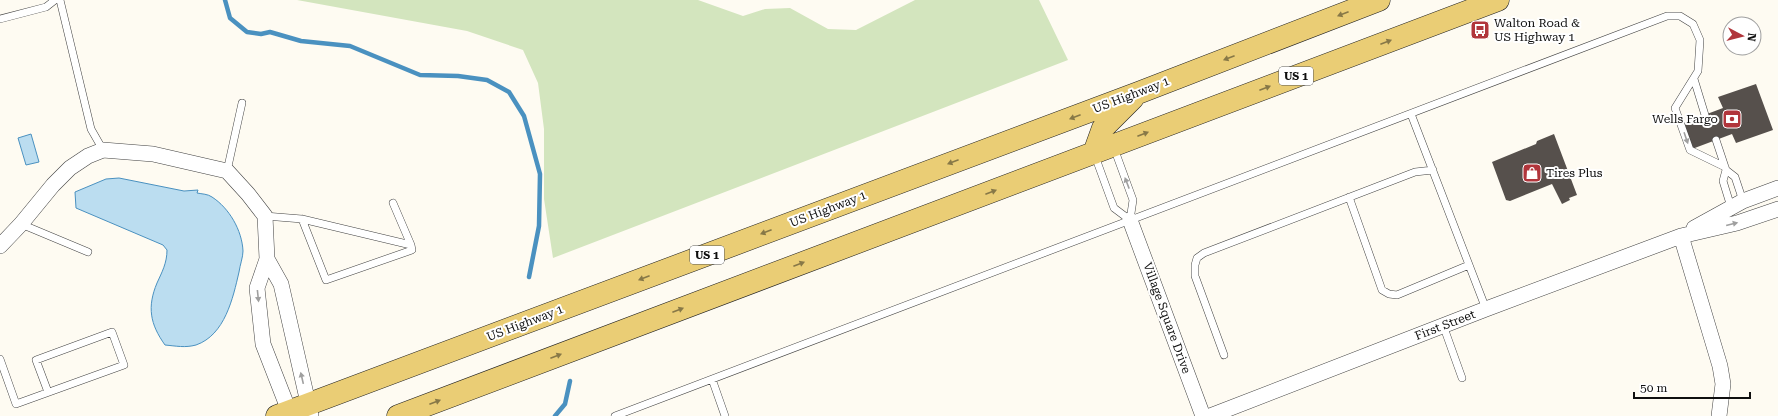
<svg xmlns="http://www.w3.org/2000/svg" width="1778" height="416" viewBox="0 0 1778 416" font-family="'Roboto Serif',serif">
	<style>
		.green { fill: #d3e5be }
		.water { fill: #bbddf0; stroke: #4a91c0 }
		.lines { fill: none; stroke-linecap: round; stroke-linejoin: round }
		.stream { stroke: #4a91c0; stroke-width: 4.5 }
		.building { fill: #56504c }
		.lane-casing { stroke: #424242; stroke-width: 8 }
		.street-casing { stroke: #424242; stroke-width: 16 }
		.primary-casing { stroke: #202020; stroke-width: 23 }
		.lane { stroke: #fff; stroke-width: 7 }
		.street { stroke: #fff; stroke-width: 15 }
		.primary { stroke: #eacd75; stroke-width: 22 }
		.oneway { fill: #877847 }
		.oneway2 { fill: #9f9f9f }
		.labels { text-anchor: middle; stroke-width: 4; stroke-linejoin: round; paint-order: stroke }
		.shield { fill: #fff; stroke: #575757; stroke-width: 1 }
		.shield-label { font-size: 11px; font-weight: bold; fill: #0f0f0f }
		.poi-label { font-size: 12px; fill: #0f0f0f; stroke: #fff; text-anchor: start }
		.street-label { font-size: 12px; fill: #0f0f0f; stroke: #fff }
	</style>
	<rect width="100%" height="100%" fill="#fefbf2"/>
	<path class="green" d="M 297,0 L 698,0 L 743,16 L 765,9 L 790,8 L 828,29 L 856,30 L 915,0 L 1039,0 L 1068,60 L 553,258 L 544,199 L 544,129 L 538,83 L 523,50 L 467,31 Z"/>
	<path class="water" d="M 31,134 L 39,162 L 26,165 L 18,138 Z
		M 119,178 L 184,191 L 198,190 L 197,193 C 202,194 208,194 212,197 C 229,208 242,230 243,251 C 243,257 240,265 239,272 C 233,298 225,335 196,345 C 185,348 176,346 165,345 C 150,324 147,307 157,283 C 162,272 167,263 167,250 L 163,245 L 76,208 L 75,192 L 106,179 Z"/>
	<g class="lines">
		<path class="stream" d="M 225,0 L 230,18 L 247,32 L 261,34 L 270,32 L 301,41 L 350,46 L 420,75 L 458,76 L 487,80 L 509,92 L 524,116 L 540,174 L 539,226 L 529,277
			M 555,416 L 565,404 L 570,381"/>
	</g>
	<path class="building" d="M 1756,84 L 1773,130 L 1736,143 L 1732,134 L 1692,149 L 1683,123 L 1723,108 L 1718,97 Z
		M 1554,134 L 1577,195 L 1569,198 L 1570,200 L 1562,204 L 1552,184 L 1510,201 L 1506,200 L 1492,162 L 1536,144 L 1537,141 Z"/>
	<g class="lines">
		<g class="lane-casing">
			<path id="lane" d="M 60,0 L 91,129 L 103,150
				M 0,19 L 46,7 L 55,0
				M 1694,79 L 1705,115
				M 1411,114 L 1486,309
				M 1716,140 L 1726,170 L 1735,177 L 1743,201
				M 1114,148 L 1133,200 L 1130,220
				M 1095,156 L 1114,208 L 1130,220
				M 1726,170 L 1723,181 L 1731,207
				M 227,171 L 242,103
				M 1349,197 L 1382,290 L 1389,294 L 1397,295 L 1469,265
				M 393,203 L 411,245
				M 265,216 L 302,219 L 411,245 L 412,250 L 326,280 L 302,219
				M 21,224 L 88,252
				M 1443,325 L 1462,378
				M 1224,355 L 1195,276 L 1195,265 L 1197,258 L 1204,253 L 1415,172 L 1433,170
				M 0,359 L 16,404 L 124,365 L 112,332 L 36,360 L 48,392
				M 712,379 L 725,416
				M 615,416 L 1667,16 L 1680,16 L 1693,24 L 1700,40 L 1698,71 L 1675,108 L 1690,150 L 1725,167"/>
		</g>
		<g class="street-casing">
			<path id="street" d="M 1130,220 L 1203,416
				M 1694,228 L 1743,201 L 1778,188
				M 1681,236 L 1720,366 L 1723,384 L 1719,416
				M 0,246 L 21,224 L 53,185 L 70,168 L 88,156 L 103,150 L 153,154 L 227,171 L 248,194 L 265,216 L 267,259 L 257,288 L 263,344 L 291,416
				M 267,259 L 281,284 L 311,416
				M 1210,416 L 1486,309 L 1681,236 L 1737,223 L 1778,209"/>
		</g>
		<g class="primary-casing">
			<path id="primary" d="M 1094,153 L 1103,128 L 1133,98
				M 277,416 L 1138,93 L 1379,0
				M 398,416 L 1498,0"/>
		</g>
		<use href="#lane" class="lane"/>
		<use href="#street" class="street"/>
		<use href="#primary" class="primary"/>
	</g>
	<defs><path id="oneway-solid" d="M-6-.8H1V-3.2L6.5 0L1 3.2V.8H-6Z"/></defs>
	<g class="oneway">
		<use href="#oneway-solid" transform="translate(1343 14) rotate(159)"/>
		<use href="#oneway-solid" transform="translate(1386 42) rotate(-21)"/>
		<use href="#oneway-solid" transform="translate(1229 58) rotate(159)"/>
		<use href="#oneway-solid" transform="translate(1265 88) rotate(-21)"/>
		<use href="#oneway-solid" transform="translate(1075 117) rotate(159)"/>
		<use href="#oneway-solid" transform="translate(1143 134) rotate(-21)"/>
		<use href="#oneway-solid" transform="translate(953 162) rotate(159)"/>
		<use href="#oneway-solid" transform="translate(991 192) rotate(-21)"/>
		<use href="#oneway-solid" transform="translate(766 232) rotate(159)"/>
		<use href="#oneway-solid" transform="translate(799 264) rotate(-21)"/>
		<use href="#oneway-solid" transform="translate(644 278) rotate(159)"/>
		<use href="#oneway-solid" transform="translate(678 310) rotate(-21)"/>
		<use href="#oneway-solid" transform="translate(556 356) rotate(-21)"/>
		<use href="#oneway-solid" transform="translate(435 402) rotate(-21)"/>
	</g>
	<g class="oneway2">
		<use href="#oneway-solid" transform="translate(1686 138) rotate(71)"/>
		<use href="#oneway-solid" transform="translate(1127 183) rotate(-111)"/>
		<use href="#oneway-solid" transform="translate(1732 224) rotate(-14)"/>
		<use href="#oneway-solid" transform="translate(258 296) rotate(84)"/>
		<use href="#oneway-solid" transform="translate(302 378) rotate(-103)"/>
	</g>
	<defs>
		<g id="bus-square" transform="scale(1)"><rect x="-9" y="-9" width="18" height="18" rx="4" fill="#b1353b" stroke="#fff"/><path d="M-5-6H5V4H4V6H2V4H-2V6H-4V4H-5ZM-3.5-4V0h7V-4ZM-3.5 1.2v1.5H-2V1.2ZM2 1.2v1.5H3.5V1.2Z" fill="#fff"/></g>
		<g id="bank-square" transform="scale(1)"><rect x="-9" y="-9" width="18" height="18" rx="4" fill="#b1353b" stroke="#fff"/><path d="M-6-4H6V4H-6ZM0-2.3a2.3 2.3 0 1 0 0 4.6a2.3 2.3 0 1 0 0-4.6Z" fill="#fff"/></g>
		<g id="shop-square" transform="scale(1)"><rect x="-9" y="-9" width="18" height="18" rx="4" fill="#b1353b" stroke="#fff"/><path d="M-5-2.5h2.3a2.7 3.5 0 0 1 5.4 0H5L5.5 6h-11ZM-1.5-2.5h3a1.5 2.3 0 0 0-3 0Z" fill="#fff"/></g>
	</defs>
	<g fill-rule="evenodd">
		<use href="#bus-square" x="1480" y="30"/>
		<use href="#bank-square" x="1732" y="119"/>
		<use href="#shop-square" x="1532" y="173"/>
	</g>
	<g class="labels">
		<g class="shield">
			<rect x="1279" y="67" width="34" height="18" rx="3"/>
			<rect x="690" y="246" width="34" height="18" rx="3"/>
		</g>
		<g class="shield-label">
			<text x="1296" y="80">US 1</text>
			<text x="707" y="259">US 1</text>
		</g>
		<g class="poi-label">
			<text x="1494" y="27">Walton Road &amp;<tspan x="1494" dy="14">US Highway 1</tspan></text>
			<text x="1718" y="123" text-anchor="end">Wells Fargo</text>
			<text x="1546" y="177">Tires Plus</text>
		</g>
		<g class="street-label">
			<text transform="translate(1131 95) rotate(-21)" y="4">US Highway 1</text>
			<text transform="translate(828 209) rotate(-21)" y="4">US Highway 1</text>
			<text transform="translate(1167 318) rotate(70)" y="4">Village Square Drive</text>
			<text transform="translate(525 323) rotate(-21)" y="4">US Highway 1</text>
			<text transform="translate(1445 325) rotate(-21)" y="4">First Street</text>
		</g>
	</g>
	<g transform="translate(1742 36) rotate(97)"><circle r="19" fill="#ffffff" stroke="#9f9f9f"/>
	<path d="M0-3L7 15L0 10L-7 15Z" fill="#b1353b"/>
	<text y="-6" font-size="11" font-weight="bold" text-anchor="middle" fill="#0f0f0f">N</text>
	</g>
	<path d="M1634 392v6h116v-6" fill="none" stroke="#0f0f0f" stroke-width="2"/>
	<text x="1640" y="392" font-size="12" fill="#0f0f0f" stroke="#ffffff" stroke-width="3" paint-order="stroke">50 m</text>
</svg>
